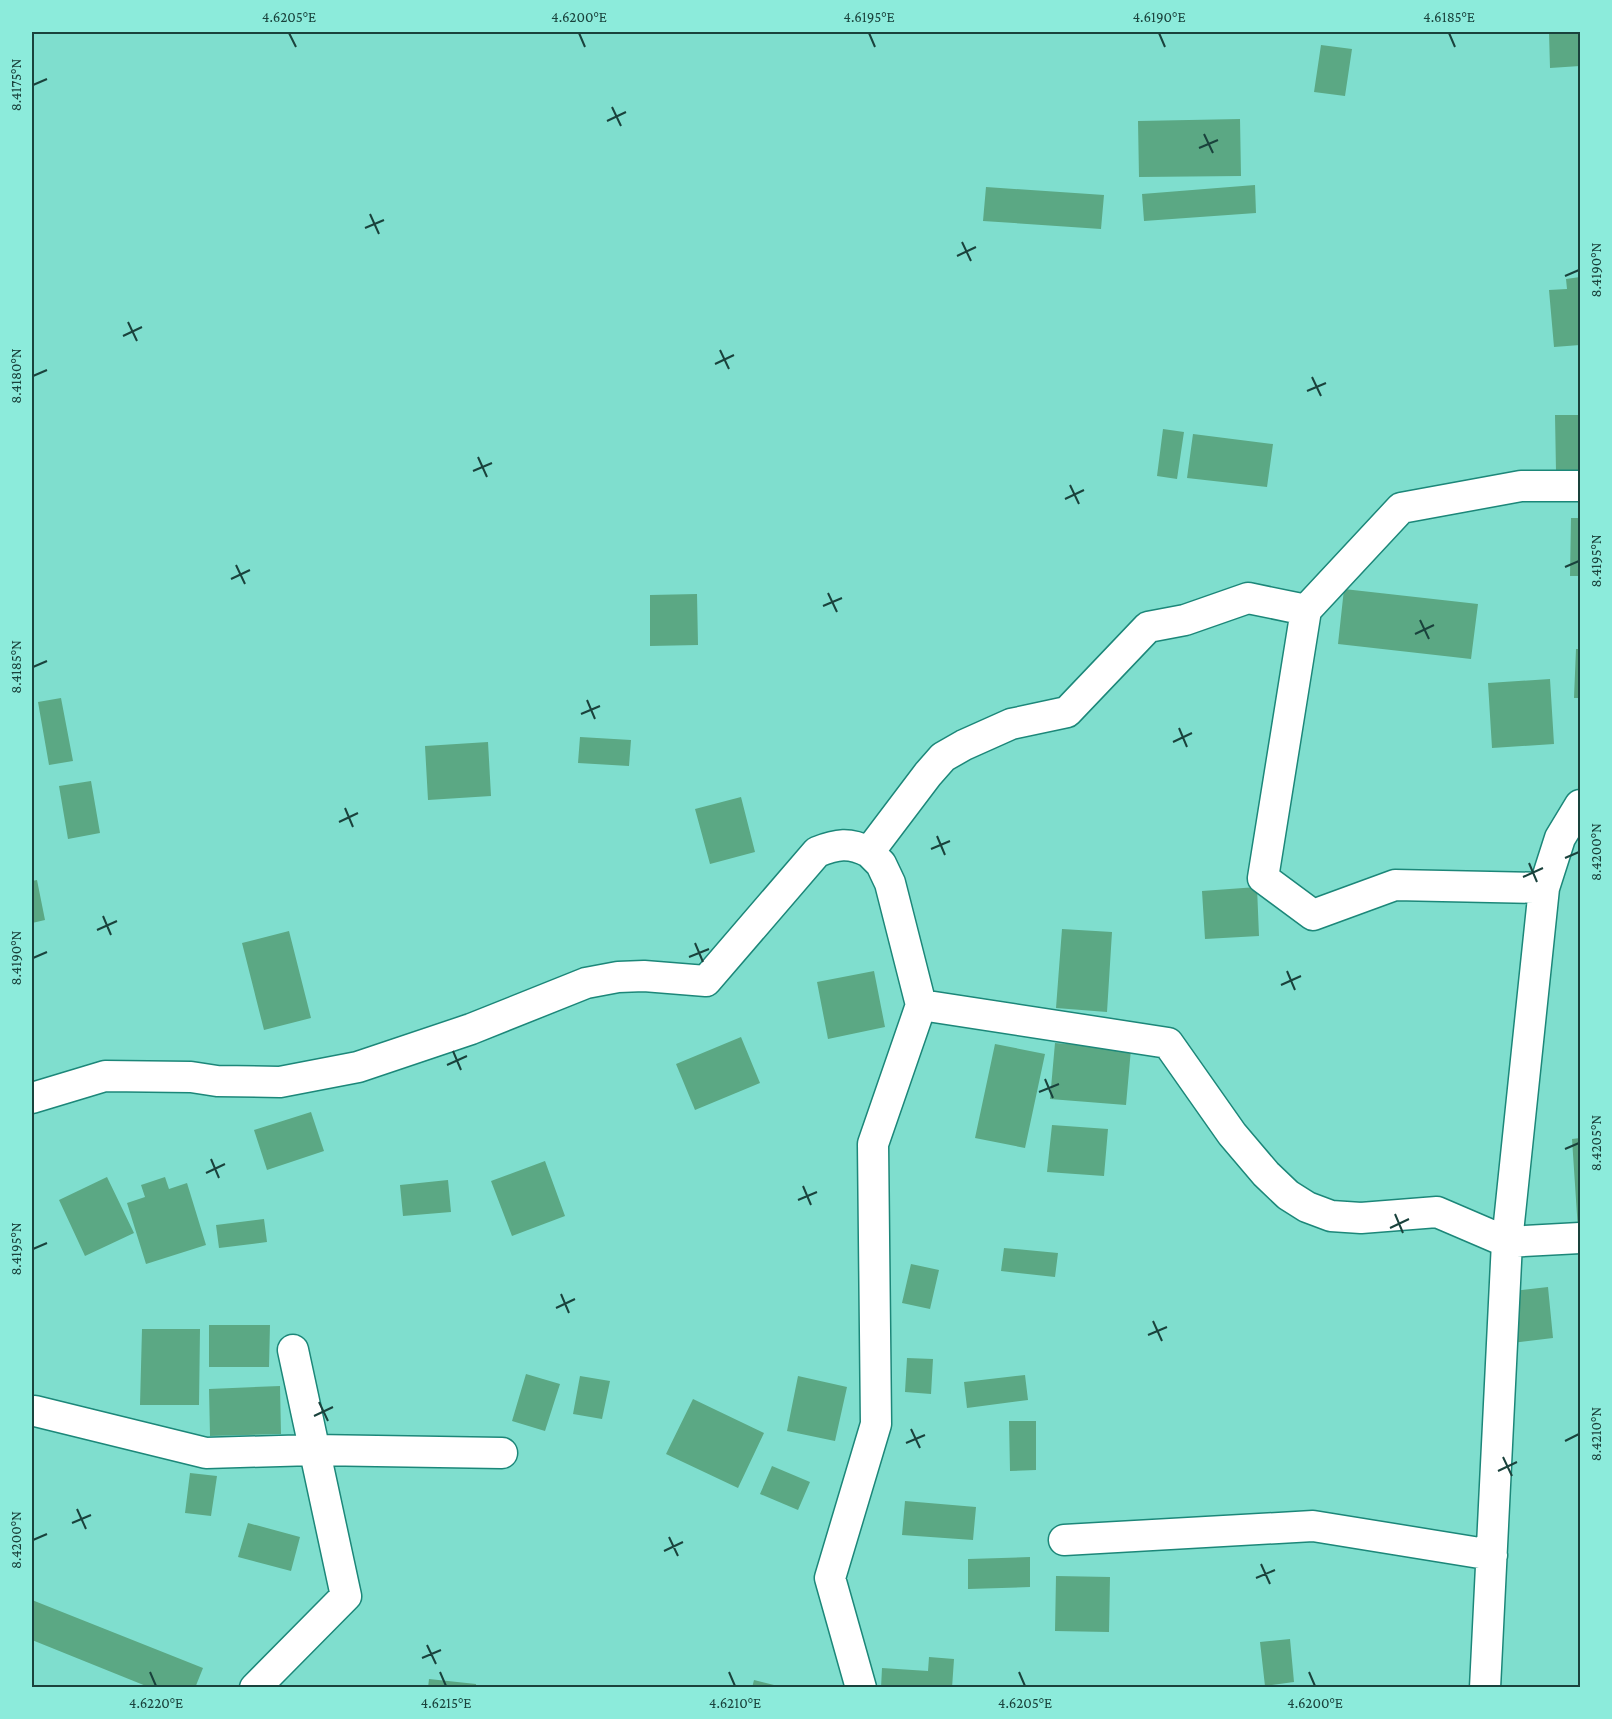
<svg xmlns="http://www.w3.org/2000/svg" width="1612" height="1719" viewBox="0 0 1612 1719" font-family="'Crimson Pro',serif">
	<style>
		.building { fill: #5ba884 }
		.lines { fill: none; stroke-linecap: round; stroke-linejoin: round }
		.minor-casing { stroke: #1c8779; stroke-width: 33 }
		.minor { stroke: #fff; stroke-width: 30 }
		.ticks { fill: none; stroke: #1a423c; stroke-width: 2 }
		.neatline { fill: none; stroke: #1a423c; stroke-width: 2 }
		.ticks-label { font-size: 15px; text-anchor: middle; fill: #1a423c }
	</style>
	<rect width="100%" height="100%" fill="#7fdece"/>
	<path class="building" d="M 1549,32 L 1580,32 L 1580,66 L 1550,68 Z
		M 1321,45 L 1352,49 L 1345,96 L 1314,92 Z
		M 1240,119 L 1241,176 L 1139,177 L 1138,121 Z
		M 1255,185 L 1256,213 L 1144,221 L 1142,194 Z
		M 986,187 L 1104,195 L 1101,229 L 983,221 Z
		M 1580,277 L 1580,345 L 1554,347 L 1549,290 L 1567,289 L 1566,279 Z
		M 1555,415 L 1580,415 L 1580,470 L 1556,471 Z
		M 1163,429 L 1184,432 L 1177,479 L 1157,476 Z
		M 1193,434 L 1273,444 L 1267,487 L 1187,478 Z
		M 1571,518 L 1580,518 L 1580,576 L 1570,576 Z
		M 1344,589 L 1478,604 L 1471,659 L 1338,644 Z
		M 697,594 L 698,645 L 650,646 L 650,595 Z
		M 1576,649 L 1580,649 L 1580,698 L 1574,698 Z
		M 1550,679 L 1554,744 L 1492,748 L 1488,683 Z
		M 61,698 L 73,761 L 49,765 L 38,702 Z
		M 580,737 L 631,740 L 629,766 L 578,763 Z
		M 488,742 L 491,796 L 428,800 L 425,746 Z
		M 91,781 L 100,833 L 68,839 L 59,786 Z
		M 741,797 L 755,852 L 710,864 L 695,809 Z
		M 37,880 L 45,920 L 32,923 L 32,881 Z
		M 1257,887 L 1259,936 L 1205,939 L 1202,891 Z
		M 1062,929 L 1112,932 L 1107,1012 L 1056,1008 Z
		M 289,931 L 311,1018 L 264,1030 L 242,943 Z
		M 874,971 L 885,1027 L 828,1039 L 817,982 Z
		M 741,1037 L 760,1083 L 695,1110 L 676,1064 Z
		M 1055,1043 L 1131,1049 L 1126,1105 L 1050,1099 Z
		M 995,1044 L 1045,1054 L 1025,1148 L 975,1138 Z
		M 311,1112 L 324,1151 L 267,1170 L 254,1130 Z
		M 1052,1125 L 1108,1129 L 1104,1176 L 1047,1172 Z
		M 1580,1138 L 1580,1230 L 1578,1230 L 1572,1139 Z
		M 545,1161 L 565,1216 L 512,1236 L 491,1181 Z
		M 107,1177 L 134,1233 L 85,1256 L 59,1200 Z
		M 165,1177 L 169,1189 L 187,1183 L 206,1245 L 146,1264 L 127,1203 L 145,1197 L 141,1185 Z
		M 448,1180 L 451,1212 L 403,1216 L 400,1185 Z
		M 264,1219 L 267,1242 L 219,1248 L 216,1225 Z
		M 1004,1248 L 1058,1253 L 1055,1277 L 1001,1271 Z
		M 911,1264 L 939,1270 L 930,1309 L 902,1303 Z
		M 1548,1287 L 1553,1338 L 1512,1343 L 1506,1292 Z
		M 209,1325 L 270,1325 L 269,1367 L 209,1367 Z
		M 142,1329 L 200,1329 L 199,1405 L 140,1405 Z
		M 907,1358 L 933,1359 L 931,1394 L 905,1392 Z
		M 526,1374 L 560,1384 L 545,1431 L 512,1421 Z
		M 1025,1375 L 1028,1400 L 967,1408 L 964,1382 Z
		M 580,1376 L 610,1381 L 602,1419 L 573,1414 Z
		M 798,1376 L 847,1387 L 835,1441 L 787,1431 Z
		M 280,1386 L 281,1434 L 210,1436 L 209,1389 Z
		M 693,1399 L 764,1433 L 738,1488 L 666,1454 Z
		M 1009,1421 L 1036,1421 L 1036,1470 L 1010,1471 Z
		M 772,1466 L 810,1482 L 798,1510 L 760,1494 Z
		M 190,1473 L 217,1476 L 211,1516 L 185,1513 Z
		M 905,1501 L 976,1507 L 973,1540 L 902,1535 Z
		M 248,1523 L 300,1537 L 291,1571 L 238,1557 Z
		M 1030,1557 L 1030,1587 L 968,1589 L 968,1559 Z
		M 1056,1576 L 1110,1577 L 1109,1632 L 1055,1631 Z
		M 32,1600 L 203,1668 L 195,1688 L 151,1688 L 32,1640 Z
		M 1290,1639 L 1294,1682 L 1265,1686 L 1260,1642 Z
		M 929,1657 L 954,1659 L 952,1688 L 881,1688 L 882,1668 L 928,1671 Z
		M 429,1679 L 476,1684 L 476,1688 L 428,1688 Z
		M 754,1680 L 782,1687 L 782,1688 L 752,1688 Z"/>
	<g class="lines">
		<g class="minor-casing">
			<path id="minor" d="M 1306,610 L 1263,878 L 1313,915 L 1395,885 L 1544,888
				M 921,1005 L 1168,1043 L 1232,1134 L 1266,1174 L 1288,1195 L 1307,1207 L 1331,1216 L 1361,1218 L 1437,1212 L 1507,1242 L 1580,1238
				M 32,1098 L 105,1076 L 191,1077 L 217,1081 L 280,1082 L 358,1067 L 471,1029 L 586,983 L 618,977 L 644,976 L 706,981 L 817,852 C 837,844 849,842 869,852 L 928,774 L 943,757 L 964,745 L 1011,724 L 1067,712 L 1148,627 L 1185,620 L 1248,598 L 1306,610 L 1401,508 L 1521,486 L 1580,486
				M 35,1411 L 206,1453 L 314,1450 L 502,1453
				M 1064,1540 L 1313,1526 L 1492,1555
				M 255,1688 L 346,1596 L 293,1350
				M 861,1688 L 830,1578 L 876,1424 L 873,1144 L 921,1005 L 890,883 L 881,864 L 869,852
				M 1485,1688 L 1507,1242 L 1544,888 L 1560,838 L 1580,805"/>
		</g>
		<use href="#minor" class="minor"/>
	</g>
	<path class="ticks" d="M 289,33 L 296,47M 579,33 L 585,47M 869,33 L 875,47M 1159,33 L 1165,47M 1449,33 L 1455,47M 33,85 L 47,79M 612,107 L 621,126M 607,121 L 626,112M 1204,134 L 1213,153M 1199,148 L 1218,140M 370,214 L 379,234M 365,228 L 384,220M 962,242 L 971,261M 957,256 L 976,247M 1565,276 L 1579,270M 128,322 L 137,341M 123,336 L 142,327M 720,350 L 729,369M 715,364 L 734,355M 33,376 L 47,370M 1312,377 L 1321,396M 1307,391 L 1326,383M 478,457 L 487,477M 473,471 L 492,463M 1070,485 L 1079,504M 1065,499 L 1084,490M 236,565 L 245,584M 1565,567 L 1579,561M 231,579 L 250,570M 828,593 L 837,612M 823,606 L 842,598M 1420,620 L 1429,639M 1415,634 L 1434,625M 33,667 L 47,661M 587,700 L 595,719M 581,714 L 600,706M 1179,728 L 1187,747M 1173,742 L 1192,733M 345,808 L 353,827M 339,822 L 358,813M 937,836 L 945,855M 931,849 L 950,841M 1565,858 L 1579,852M 1529,863 L 1537,882M 1523,877 L 1543,868M 103,916 L 111,935M 97,930 L 117,921M 695,943 L 703,962M 689,957 L 709,949M 33,958 L 47,952M 1287,971 L 1295,990M 1281,985 L 1301,976M 453,1051 L 461,1070M 447,1065 L 467,1056M 1045,1079 L 1053,1098M 1039,1092 L 1059,1084M 1565,1149 L 1579,1143M 211,1159 L 219,1178M 206,1173 L 225,1164M 803,1186 L 811,1205M 798,1200 L 817,1192M 1395,1214 L 1403,1233M 1390,1228 L 1409,1219M 33,1249 L 47,1243M 561,1294 L 569,1313M 556,1308 L 575,1299M 1153,1321 L 1162,1341M 1148,1335 L 1167,1327M 319,1402 L 328,1421M 314,1416 L 333,1407M 911,1429 L 920,1448M 1565,1441 L 1579,1434M 906,1443 L 925,1435M 1503,1457 L 1512,1476M 1498,1471 L 1517,1462M 77,1509 L 86,1529M 72,1523 L 91,1515M 669,1537 L 678,1556M 33,1540 L 47,1534M 664,1551 L 683,1542M 1261,1564 L 1270,1584M 1256,1578 L 1275,1570M 427,1645 L 436,1664M 422,1658 L 441,1650M 150,1672 L 156,1686M 440,1672 L 446,1686M 729,1672 L 735,1686M 1019,1672 L 1025,1686M 1309,1672 L 1315,1686"/>
	<rect width="1612" height="1719" fill="none" stroke="#8cebdb" stroke-width="66"/>
	<rect x="33" y="33" width="1546" height="1653" class="neatline"/>
	<g class="ticks-label">
		<text x="289" y="22">4.6205°E</text>
		<text x="579" y="22">4.6200°E</text>
		<text x="869" y="22">4.6195°E</text>
		<text x="1159" y="22">4.6190°E</text>
		<text x="1449" y="22">4.6185°E</text>
		<text transform="translate(16 85) rotate(-90)" y="5">8.4175°N</text>
		<text transform="translate(1596 270) rotate(-90)" y="5">8.4190°N</text>
		<text transform="translate(16 376) rotate(-90)" y="5">8.4180°N</text>
		<text transform="translate(1596 561) rotate(-90)" y="5">8.4195°N</text>
		<text transform="translate(16 667) rotate(-90)" y="5">8.4185°N</text>
		<text transform="translate(1596 852) rotate(-90)" y="5">8.4200°N</text>
		<text transform="translate(16 958) rotate(-90)" y="5">8.4190°N</text>
		<text transform="translate(1596 1143) rotate(-90)" y="5">8.4205°N</text>
		<text transform="translate(16 1249) rotate(-90)" y="5">8.4195°N</text>
		<text transform="translate(1596 1434) rotate(-90)" y="5">8.4210°N</text>
		<text transform="translate(16 1540) rotate(-90)" y="5">8.4200°N</text>
		<text x="156" y="1708">4.6220°E</text>
		<text x="446" y="1708">4.6215°E</text>
		<text x="735" y="1708">4.6210°E</text>
		<text x="1025" y="1708">4.6205°E</text>
		<text x="1315" y="1708">4.6200°E</text>
	</g>
</svg>
